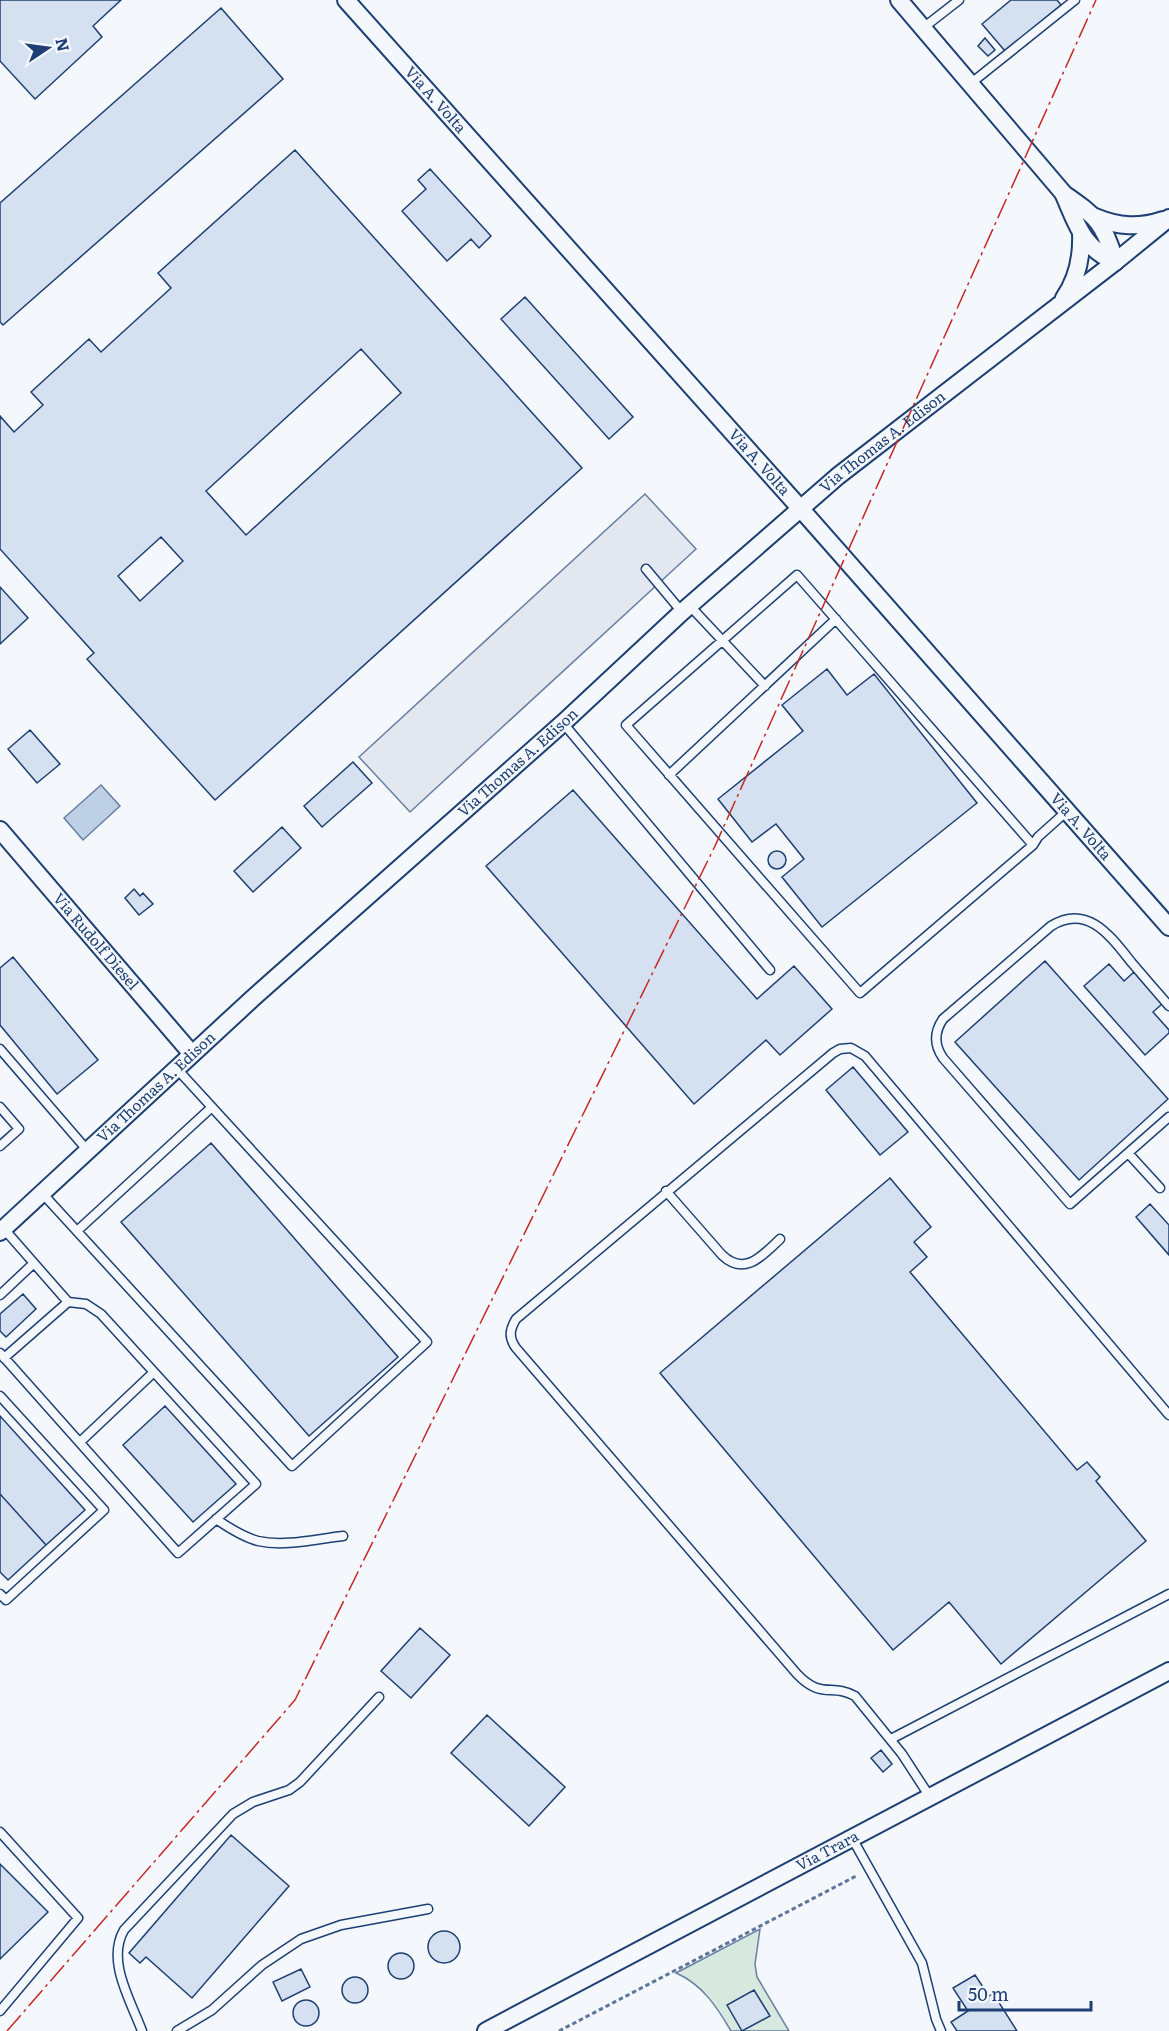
<svg xmlns="http://www.w3.org/2000/svg" width="1169" height="2031" viewBox="0 0 1169 2031" font-family="Literata,serif">
	<style>
		.green { fill: #d7e8df; stroke: #687fa3; stroke-width: 1.5 }
		.parking { fill: #e3e8f0; stroke: #687fa3; stroke-width: 1.5 }
		.water { fill: #bed0e5; stroke: #687fa3; stroke-width: 1.5 }
		.building { fill: #d5e0f0; stroke: #1d3f73; stroke-width: 1.5; fill-rule: evenodd }
		.lines { fill: none; stroke-linecap: round; stroke-linejoin: round }
		.service-casing { stroke: #1d3f73; stroke-width: 11 }
		.minor-casing { stroke: #1d3f73; stroke-width: 20 }
		.path { stroke: #5e769c; stroke-width: 3; stroke-dasharray: 4.5 3; stroke-linecap: butt }
		.service { stroke: #f4f7fb; stroke-width: 8 }
		.minor { stroke: #f4f7fb; stroke-width: 16 }
		.power { stroke: #c62828; stroke-width: 1.5; stroke-dasharray: 21 4.5 3 4.5; stroke-linecap: butt }
		.labels { text-anchor: middle; stroke-width: 4.5; stroke-linejoin: round; paint-order: stroke }
		.street-label { font-size: 15px; fill: #1d3f73; stroke: #f4f7fb }
	</style>
	<rect width="100%" height="100%" fill="#f4f7fb"/>
	<path class="green" d="M 760,1929 L 755,1964 L 757,1977 L 789,2031 L 731,2031 C 717,2007 702,1984 676,1973 Z"/>
	<path class="parking" d="M 645,494 L 696,549 L 410,812 L 359,757 Z"/>
	<path class="water" d="M 101,785 L 120,806 L 83,840 L 64,818 Z"/>
	<path class="building" d="M 0,0 L 121,0 L 93,26 L 102,37 L 35,99 L 0,61 Z
		M 1011,0 L 1057,0 L 1061,5 L 1005,51 L 982,24 Z
		M 221,8 L 283,79 L 3,325 L 0,322 L 0,203 Z
		M 985,38 L 995,50 L 988,56 L 978,46 Z
		M 295,150 L 582,468 L 215,800 L 87,659 L 94,653 L 0,549 L 0,416 L 14,432 L 43,405 L 31,392 L 89,339 L 101,352 L 171,288 L 158,273 ZM 361,349 L 401,393 L 246,535 L 206,491 ZM 161,537 L 183,561 L 140,601 L 118,576 Z
		M 430,169 L 491,236 L 479,248 L 471,239 L 447,261 L 402,211 L 426,189 L 418,180 Z
		M 525,297 L 633,417 L 609,439 L 501,319 Z
		M 0,587 L 28,618 L 0,644 Z
		M 827,669 L 847,695 L 874,674 L 977,803 L 822,927 L 782,877 L 804,859 L 776,824 L 752,842 L 718,799 L 803,731 L 782,705 Z
		M 30,730 L 60,764 L 37,783 L 8,749 Z
		M 353,762 L 372,783 L 322,827 L 304,806 Z
		M 573,790 L 757,999 L 794,966 L 832,1009 L 780,1055 L 766,1040 L 694,1104 L 486,866 Z
		M 282,827 L 301,848 L 253,892 L 234,871 Z
		M768 860a9 9 0 1 1 18 0a9 9 0 1 1-18 0Z
		M 134,889 L 140,896 L 143,893 L 153,904 L 139,915 L 125,898 Z
		M 13,957 L 98,1060 L 57,1094 L 0,1025 L 0,968 Z
		M 1045,961 L 1168,1099 L 1079,1180 L 955,1042 Z
		M 1109,964 L 1124,981 L 1134,972 L 1162,1004 L 1153,1012 L 1169,1030 L 1169,1033 L 1145,1055 L 1084,986 Z
		M 853,1067 L 908,1132 L 880,1155 L 826,1090 Z
		M 211,1143 L 398,1357 L 309,1436 L 121,1222 Z
		M 890,1178 L 931,1227 L 914,1242 L 927,1257 L 910,1272 L 1077,1470 L 1087,1462 L 1100,1477 L 1096,1481 L 1146,1541 L 1001,1664 L 949,1602 L 893,1650 L 660,1373 Z
		M 1150,1204 L 1169,1225 L 1169,1255 L 1136,1217 Z
		M 23,1294 L 36,1309 L 6,1337 L 0,1331 L 0,1314 Z
		M 165,1406 L 236,1484 L 193,1522 L 123,1445 Z
		M 0,1416 L 85,1510 L 46,1545 L 0,1494 Z
		M 0,1494 L 46,1545 L 8,1580 L 0,1572 Z
		M 420,1628 L 450,1655 L 411,1698 L 381,1671 Z
		M 487,1715 L 565,1787 L 529,1826 L 451,1753 Z
		M 881,1750 L 892,1764 L 883,1772 L 871,1758 Z
		M 231,1835 L 289,1886 L 192,1998 L 146,1957 L 140,1963 L 129,1953 Z
		M 0,1864 L 48,1912 L 0,1959 Z
		M428 1947a16 16 0 1 1 32 0a16 16 0 1 1-32 0Z
		M388 1966a13 13 0 1 1 26 0a13 13 0 1 1-26 0Z
		M 301,1969 L 310,1987 L 282,2001 L 273,1982 Z
		M 975,1975 L 989,1996 L 993,1993 L 1017,2031 L 957,2031 L 951,2022 L 968,2011 L 953,1988 Z
		M342 1990a13 13 0 1 1 26 0a13 13 0 1 1-26 0Z
		M 754,1990 L 770,2016 L 742,2031 L 727,2005 Z
		M293 2013a13 13 0 1 1 26 0a13 13 0 1 1-26 0Z"/>
	<g class="lines">
		<g class="service-casing">
			<path id="service" d="M 923,28 L 959,0
				M 970,84 L 1075,0
				M 646,569 L 682,612
				M 689,605 L 765,686
				M 563,723 L 770,970
				M 669,775 L 836,619
				M 1033,845 L 797,575 L 626,725 L 860,993 L 1033,845 L 1038,837 L 1067,811
				M 1169,1006 C 1157,992 1144,977 1132,963 C 1111,937 1088,903 1051,926 L 943,1019 C 934,1032 934,1045 943,1058 L 1070,1204 L 1169,1117
				M 0,1049 L 88,1151
				M 0,1107 L 19,1129 L 0,1146
				M 1128,1153 L 1160,1188
				M 666,1191 L 722,1255 C 745,1277 763,1255 780,1239
				M 42,1193 L 292,1466 L 427,1342 L 177,1069
				M 77,1231 L 212,1107
				M 0,1295 L 34,1263
				M 0,1353 L 178,1553 L 256,1484 L 101,1314 L 86,1304 L 68,1302 L 4,1229
				M 4,1358 L 68,1302
				M 0,1396 L 104,1510 L 6,1600 L 0,1594
				M 80,1442 L 154,1372
				M 216,1519 C 229,1528 243,1537 258,1541 C 285,1547 316,1539 343,1536
				M 891,1739 L 1169,1594
				M 930,1797 L 902,1754 L 855,1696 C 831,1683 822,1700 797,1674 L 516,1348 C 508,1337 510,1329 516,1319 L 833,1053 L 840,1049 L 851,1048 L 865,1056 L 1169,1415
				M 0,1832 L 78,1918 L 0,2011
				M 852,1838 L 922,1963 L 936,2019 L 941,2031
				M 142,2031 C 131,2001 106,1961 124,1930 L 233,1814 L 253,1802 L 289,1790 L 300,1782 L 379,1697
				M 177,2031 L 212,2010 L 262,1965 L 301,1939 L 341,1925 L 428,1909"/>
		</g>
		<g class="minor-casing">
			<g id="minor">
				<path id="s1" d="M 346,0 L 800,508 L 1169,927"/>
				<path d="M 899,0 L 1064,194 C 1096,216 1105,224 1115,262"/>
				<path d="M 1064,195 C 1077,225 1083,248 1115,262"/>
				<path d="M 1095,217 C 1119,227 1139,228 1163,220"/>
				<path d="M 1064,298 C 1078,278 1082,257 1081,233"/>
				<path id="s2" d="M 0,830 L 192,1054"/>
				<path id="s3" d="M 0,1232 L 253,998 L 563,723 L 682,612 L 838,476 L 1115,262 L 1169,218"/>
				<path id="s4" d="M 486,2031 L 1169,1671"/>
			</g>
		</g>
		<path class="path" d="M 559,2031 L 858,1875"/>
		<use href="#service" class="service"/>
		<use href="#minor" class="minor"/>
		<path class="power" d="M 7,2031 L 295,1700 L 715,846 L 1096,0"/>
	</g>
	<g class="labels">
		<g class="street-label">
			<text dy="5" stroke="none"><textPath href="#s1" startOffset="134">Via A. Volta</textPath></text>
			<text dy="5" stroke="none"><textPath href="#s3" startOffset="1185">Via Thomas A. Edison</textPath></text>
			<text dy="5" stroke="none"><textPath href="#s1" startOffset="620">Via A. Volta</textPath></text>
			<text dy="5" stroke="none"><textPath href="#s3" startOffset="699">Via Thomas A. Edison</textPath></text>
			<text dy="5" stroke="none"><textPath href="#s1" startOffset="1106">Via A. Volta</textPath></text>
			<text dy="5" stroke="none"><textPath href="#s2" startOffset="147">Via Rudolf Diesel</textPath></text>
			<text dy="5" stroke="none"><textPath href="#s3" startOffset="213">Via Thomas A. Edison</textPath></text>
			<text dy="5" stroke="none"><textPath href="#s4" startOffset="386">Via Trara</textPath></text>
		</g>
	</g>
	<g transform="translate(48 48) rotate(77)" stroke="#f4f7fb" stroke-width="4.5" paint-order="stroke">
	<path d="M0-4.5L10 22L0 15L-10 22Z" fill="#1d3f73"/>
	<text y="-9" font-size="16" font-weight="bold" text-anchor="middle" fill="#1d3f73">N</text>
	</g>
	<path d="M959 2001v9h132v-9" fill="none" stroke="#1d3f73" stroke-width="3"/>
	<text x="968" y="2001" font-size="18" fill="#1d3f73" stroke="#f4f7fb" stroke-width="4.5" paint-order="stroke">50 m</text>
</svg>
